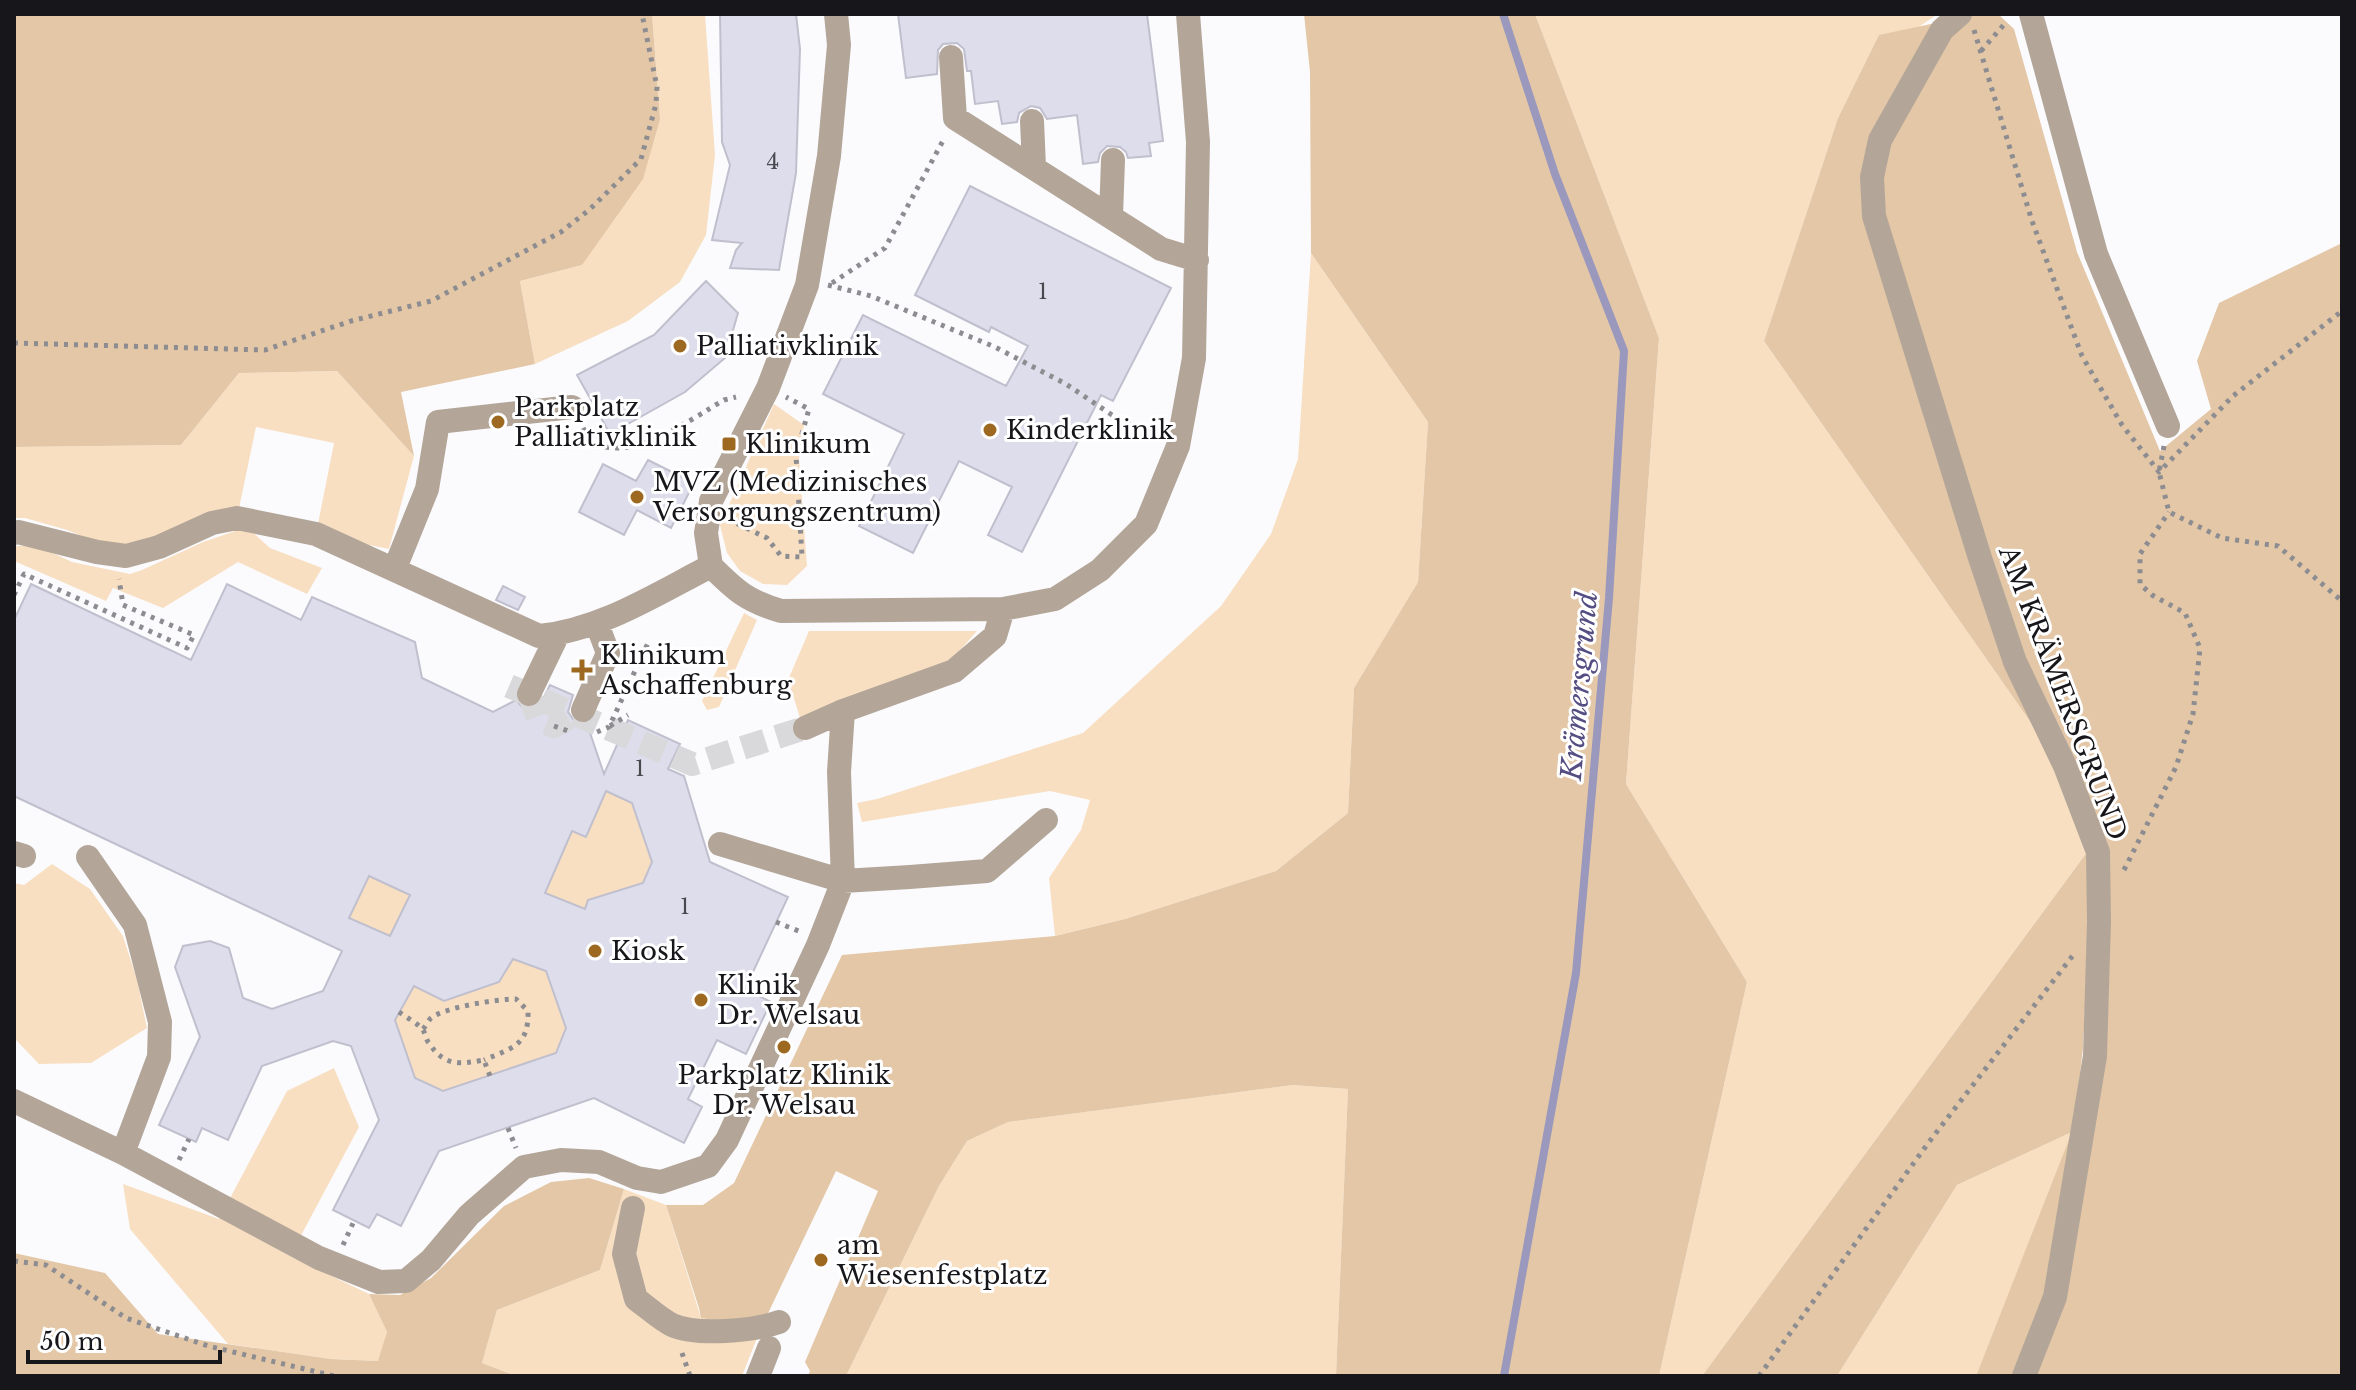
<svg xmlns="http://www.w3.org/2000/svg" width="2356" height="1390" viewBox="0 0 2356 1390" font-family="'Libre Baskerville',serif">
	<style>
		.green { fill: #f8dfc2 }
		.forest { fill: #e3c7a6 }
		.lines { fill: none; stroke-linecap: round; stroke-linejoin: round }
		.stream { stroke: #9b98bd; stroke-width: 8 }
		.building { fill: #deddeb; stroke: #c0bfcd; stroke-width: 2; fill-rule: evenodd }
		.minor-tunnel { stroke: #d9d9dc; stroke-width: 24; stroke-dasharray: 24 12; stroke-linecap: butt }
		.path { stroke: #8d8d91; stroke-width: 5; stroke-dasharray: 4 6; stroke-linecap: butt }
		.minor { stroke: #b3a699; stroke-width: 24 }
		.poi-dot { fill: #9d6920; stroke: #fff; stroke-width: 3 }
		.labels { text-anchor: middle; stroke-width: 6; stroke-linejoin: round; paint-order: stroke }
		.number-label { font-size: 22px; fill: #49484f }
		.poi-label { font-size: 26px; fill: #17171b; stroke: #fff; text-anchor: start }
		.street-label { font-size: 26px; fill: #17171b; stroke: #fff }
		.water-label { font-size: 28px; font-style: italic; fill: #544e82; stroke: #fff }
	</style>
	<rect width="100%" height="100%" fill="#fbfbfe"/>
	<path class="green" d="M 652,14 L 705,14 L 715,155 L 706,235 L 680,282 L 628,321 L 535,364 L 520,281 L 582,265 L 660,119 Z
		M 1535,14 L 1938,14 L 1917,28 L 1879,36 L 1838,118 L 1764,341 L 2050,750 L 2093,844 L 1702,1376 L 1659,1376 L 1747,982 L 1626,784 L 1659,338 Z
		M 1311,253 L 1428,422 L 1418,582 L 1354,688 L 1348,813 L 1276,871 L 1125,919 L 1055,936 L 1049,878 L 1081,830 L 1090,800 L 1050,791 L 862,822 L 857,803 L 877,799 L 1083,733 L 1221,606 L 1271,534 L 1298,459 Z
		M 337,371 L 414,456 L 389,549 L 316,534 L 334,443 L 256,427 L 237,518 L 127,549 L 102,544 L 67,530 L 25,518 L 14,518 L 14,447 L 181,445 L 239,373 Z
		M 774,404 L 804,425 L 799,459 L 807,566 L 787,585 L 763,584 L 740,571 L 727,553 L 720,525 Z
		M 247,527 L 270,548 L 322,568 L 307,594 L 238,562 L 163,608 L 113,588 L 106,601 L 14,561 L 14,546 L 38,546 L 72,562 L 130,574 L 142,570 L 203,542 Z
		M 744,613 L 757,620 L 719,707 L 707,710 L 702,701 Z
		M 809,631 L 977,631 L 949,663 L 801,721 L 788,680 Z
		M 606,791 L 632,803 L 652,862 L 643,883 L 589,900 L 585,909 L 545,893 L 572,831 L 586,837 Z
		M 52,864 L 90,889 L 123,936 L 137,980 L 147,1028 L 91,1063 L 39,1064 L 14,1038 L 14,883 L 24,885 Z
		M 369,876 L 410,895 L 391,936 L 349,918 Z
		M 513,959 L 546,971 L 566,1028 L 556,1053 L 443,1091 L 415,1078 L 395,1020 L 414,986 L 444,1001 L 499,982 Z
		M 334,1068 L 359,1127 L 290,1256 L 369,1294 L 387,1332 L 379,1361 L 331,1359 L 228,1344 L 130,1229 L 123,1184 L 219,1219 L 287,1091 Z
		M 1293,1085 L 1348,1089 L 1336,1376 L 846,1376 L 939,1186 L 967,1141 L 1008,1122 Z
		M 2074,1131 L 1976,1376 L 1837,1376 L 1957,1185 Z
		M 624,1189 L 666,1205 L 701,1318 L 761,1328 L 742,1376 L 516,1376 L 482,1363 L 497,1310 L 600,1270 Z"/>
	<path class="forest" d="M 14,14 L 652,14 L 660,119 L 643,179 L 582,265 L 520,281 L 535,364 L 401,392 L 414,456 L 337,371 L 239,373 L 181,445 L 14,447 Z
		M 1304,14 L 1535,14 L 1659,338 L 1626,784 L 1747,982 L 1659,1376 L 1336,1376 L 1348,1089 L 1293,1085 L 1008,1122 L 967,1141 L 939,1186 L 846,1376 L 808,1376 L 810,1371 L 805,1362 L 878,1191 L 836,1171 L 761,1328 L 701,1318 L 699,1308 L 666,1205 L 703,1205 L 734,1183 L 842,955 L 1055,936 L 1125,919 L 1276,871 L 1348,813 L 1354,688 L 1418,582 L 1428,422 L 1311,253 L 1310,72 Z
		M 1978,14 L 1998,14 L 2014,29 L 2077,252 L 2160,451 L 2211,409 L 2197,361 L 2219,303 L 2342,243 L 2342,1376 L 1976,1376 L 2072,1132 L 1957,1185 L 1837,1376 L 1702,1376 L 2093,844 L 2083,1048 L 2074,1127 L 2103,1058 L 2105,845 L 2050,750 L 1764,341 L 1838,118 L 1879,35 Z
		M 589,1178 L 624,1189 L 600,1270 L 497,1310 L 482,1363 L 516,1376 L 14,1376 L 14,1253 L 105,1273 L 158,1334 L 331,1359 L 378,1361 L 387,1332 L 369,1294 L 400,1295 L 431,1278 L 504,1206 L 551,1182 Z"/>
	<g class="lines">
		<path class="stream" d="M 1503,14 L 1555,174 L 1624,351 L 1609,598 L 1576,973 L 1504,1376"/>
	</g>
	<path class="building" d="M 720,14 L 796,14 L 800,49 L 796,173 L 779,270 L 730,268 L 736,250 L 742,243 L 712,240 L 730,165 L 722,142 Z
		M 898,14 L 1147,14 L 1163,141 L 1149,143 L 1151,156 L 1128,158 L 1126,152 L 1120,147 L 1107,146 L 1100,153 L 1098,162 L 1083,164 L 1077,115 L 1047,119 L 1040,108 L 1031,106 L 1019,113 L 1017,122 L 1002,124 L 998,101 L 975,104 L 971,71 L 967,71 L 964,49 L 957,43 L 943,44 L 938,50 L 937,74 L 906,78 Z
		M 970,186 L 1171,288 L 1113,401 L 1101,395 L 1022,552 L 988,535 L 1012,487 L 959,461 L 913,553 L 859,526 L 904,434 L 823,394 L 863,315 L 1006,386 L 1028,346 L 991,327 L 989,332 L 915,295 Z
		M 706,281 L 738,313 L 725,358 L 685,392 L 610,434 L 577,375 L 654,335 Z
		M 648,460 L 694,483 L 671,528 L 637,510 L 624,535 L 579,512 L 603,464 L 636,481 Z
		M 31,584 L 191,660 L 227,584 L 301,620 L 312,597 L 415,642 L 422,678 L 493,712 L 516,700 L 523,708 L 537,707 L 542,701 L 550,685 L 573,695 L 568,712 L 576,723 L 587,724 L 604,774 L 628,720 L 680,744 L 668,769 L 684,776 L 710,862 L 788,897 L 745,989 L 771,1002 L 746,1054 L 717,1040 L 688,1099 L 702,1107 L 684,1143 L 594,1098 L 439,1151 L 401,1226 L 377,1214 L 369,1228 L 333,1210 L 379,1120 L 351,1046 L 333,1041 L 262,1066 L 228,1140 L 202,1128 L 196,1142 L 159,1125 L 200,1037 L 175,967 L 183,946 L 210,941 L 229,948 L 243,998 L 272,1009 L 323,991 L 342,951 L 14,796 L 14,620 ZM 606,791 L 632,803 L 652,862 L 643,883 L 588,900 L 585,909 L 545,893 L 572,831 L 586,837 ZM 369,876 L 410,895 L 390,936 L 349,918 ZM 513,959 L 546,971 L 566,1028 L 556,1053 L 443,1091 L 415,1078 L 395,1020 L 414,986 L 444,1001 L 499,982 Z
		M 503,586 L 525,597 L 518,610 L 496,600 Z"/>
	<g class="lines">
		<path class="minor-tunnel" d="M 509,686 L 692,764 L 805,728
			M 529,694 L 539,720 L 554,726 L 583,710"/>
		<path class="path" d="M 1974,30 L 2032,221 L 2082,356 L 2122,425 L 2159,472 L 2233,396 L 2342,311
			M 1981,51 L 2007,21
			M 832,283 L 885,248 L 945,137
			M 828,285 L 871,296 L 995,347 L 1066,384 L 1112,415 L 1155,436
			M 14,343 L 265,350 L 351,321 L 431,301 L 561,232 L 589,210 L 641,159 L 656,104 L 657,87 L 642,14
			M 583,428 C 609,479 691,419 724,400 L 736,397
			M 2164,446 L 2159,472 L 2169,512 L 2222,538 L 2278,546 L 2342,601
			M 730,517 L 738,524 L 767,538 L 781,556 L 802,557 L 796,455 L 809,409 L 786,397
			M 14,595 L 24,574 L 187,648 L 194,635 L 123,605 L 119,579
			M 554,726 L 568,731
			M 610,726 L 628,715
			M 597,732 L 609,727 L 648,643
			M 2124,870 L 2176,767 L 2193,714 L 2200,648 L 2185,613 L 2152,595 L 2140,584 L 2140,554 L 2169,512
			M 776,922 L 801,932
			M 399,1012 C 407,1018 420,1024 424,1032 C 426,1035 426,1040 429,1043 C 444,1067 461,1064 484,1060 L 490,1076
			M 423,1029 C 426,1026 428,1021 431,1018 C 445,1007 498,999 516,999 L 528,1011 C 529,1046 512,1048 484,1060
			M 508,1128 L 516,1148
			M 179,1160 L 189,1139
			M 343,1245 L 354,1221
			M 14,1261 L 46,1265 L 126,1318 L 208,1346 L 334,1376
			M 682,1353 L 690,1376
			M 1759,1376 L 1929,1142 L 2074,954"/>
		<path class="minor" d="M 1960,14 L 1942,30 L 1880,140 L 1872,177 L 1874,216 L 1980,558 L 2015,662 L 2065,766 L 2098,852 L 2099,921 L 2095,1056 L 2055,1297 L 2024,1376
			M 2031,14 L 2096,254 L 2168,426
			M 951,57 L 955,118 L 1161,249 L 1197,260
			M 1032,121 L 1034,167
			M 1111,216 L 1113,160
			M 14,533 L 18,532 L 97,552 L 126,556 L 159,547 L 212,523 L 237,518 L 316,534 L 539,636 C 601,630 656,594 711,566
			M 711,566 C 736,591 747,601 781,611 L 1003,609 L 1055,599 L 1100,570 L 1146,524 L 1178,446 L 1194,358 L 1198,142 L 1188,14
			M 711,566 L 706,533 L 711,501 L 768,388 L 807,285 L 829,156 L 839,45 L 836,14
			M 395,568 L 427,489 L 438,422 L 572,407
			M 529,694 L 558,634
			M 583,710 L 608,653 L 597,624
			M 805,728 L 843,711 L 954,671 L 995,636 L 1003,609
			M 720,844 L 843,881 L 910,877 L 987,871 L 1046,820
			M 14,853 L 24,856
			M 88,857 L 135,925 L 160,1022 L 159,1057 L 123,1153
			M 14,1101 L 123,1153 L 319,1258 L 379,1282 L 406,1281 L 431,1260 L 469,1215 L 524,1167 L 561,1160 L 599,1162 L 637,1178 L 661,1182 L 708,1166 L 727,1140 L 818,945 L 843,881 L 839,772 L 843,711
			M 633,1208 L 624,1254 L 636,1299 C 647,1307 660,1319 672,1325 C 697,1336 754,1331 779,1322
			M 758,1376 L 769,1348"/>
	</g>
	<g class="poi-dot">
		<circle cx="680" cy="346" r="8"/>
		<circle cx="498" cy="422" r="8"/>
		<circle cx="990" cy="430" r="8"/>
		<rect x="721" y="436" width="16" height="16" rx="4"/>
		<circle cx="637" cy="497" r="8"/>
		<path d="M578 658h8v8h8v8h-8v8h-8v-8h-8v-8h8z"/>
		<circle cx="595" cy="951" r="8"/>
		<circle cx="701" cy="1000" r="8"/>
		<circle cx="784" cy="1047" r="8"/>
		<circle cx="821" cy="1260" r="8"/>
	</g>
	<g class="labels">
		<g class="number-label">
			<text x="773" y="169">4</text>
			<text x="1043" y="299">1</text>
			<text x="640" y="776">1</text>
			<text x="685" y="914">1</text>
		</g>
		<g class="poi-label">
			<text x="696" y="355">Palliativklinik</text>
			<text x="514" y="416">Parkplatz<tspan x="514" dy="30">Palliativklinik</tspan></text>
			<text x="1006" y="439">Kinderklinik</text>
			<text x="745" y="453">Klinikum</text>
			<text x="653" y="491">MVZ (Medizinisches<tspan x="653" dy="30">Versorgungszentrum)</tspan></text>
			<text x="600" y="664">Klinikum<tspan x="600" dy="30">Aschaffenburg</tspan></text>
			<text x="611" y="960">Kiosk</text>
			<text x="717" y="994">Klinik<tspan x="717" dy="30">Dr. Welsau</tspan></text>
			<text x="784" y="1084" text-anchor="middle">Parkplatz Klinik<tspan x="784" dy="30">Dr. Welsau</tspan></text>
			<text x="837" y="1254">am<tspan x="837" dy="30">Wiesenfestplatz</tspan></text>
		</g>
		<g class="street-label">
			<text transform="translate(2063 693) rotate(69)" y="9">AM KRÄMERSGRUND</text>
		</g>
		<g class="water-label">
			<text transform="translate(1579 686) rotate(-85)" y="10">Krämersgrund</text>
		</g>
	</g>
	<rect width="2356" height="1390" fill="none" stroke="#17171b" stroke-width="32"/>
	<path d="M28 1350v12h192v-12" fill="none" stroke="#17171b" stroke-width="4"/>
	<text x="40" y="1350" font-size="24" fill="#17171b" stroke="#ffffff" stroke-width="6" paint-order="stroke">50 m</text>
</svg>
